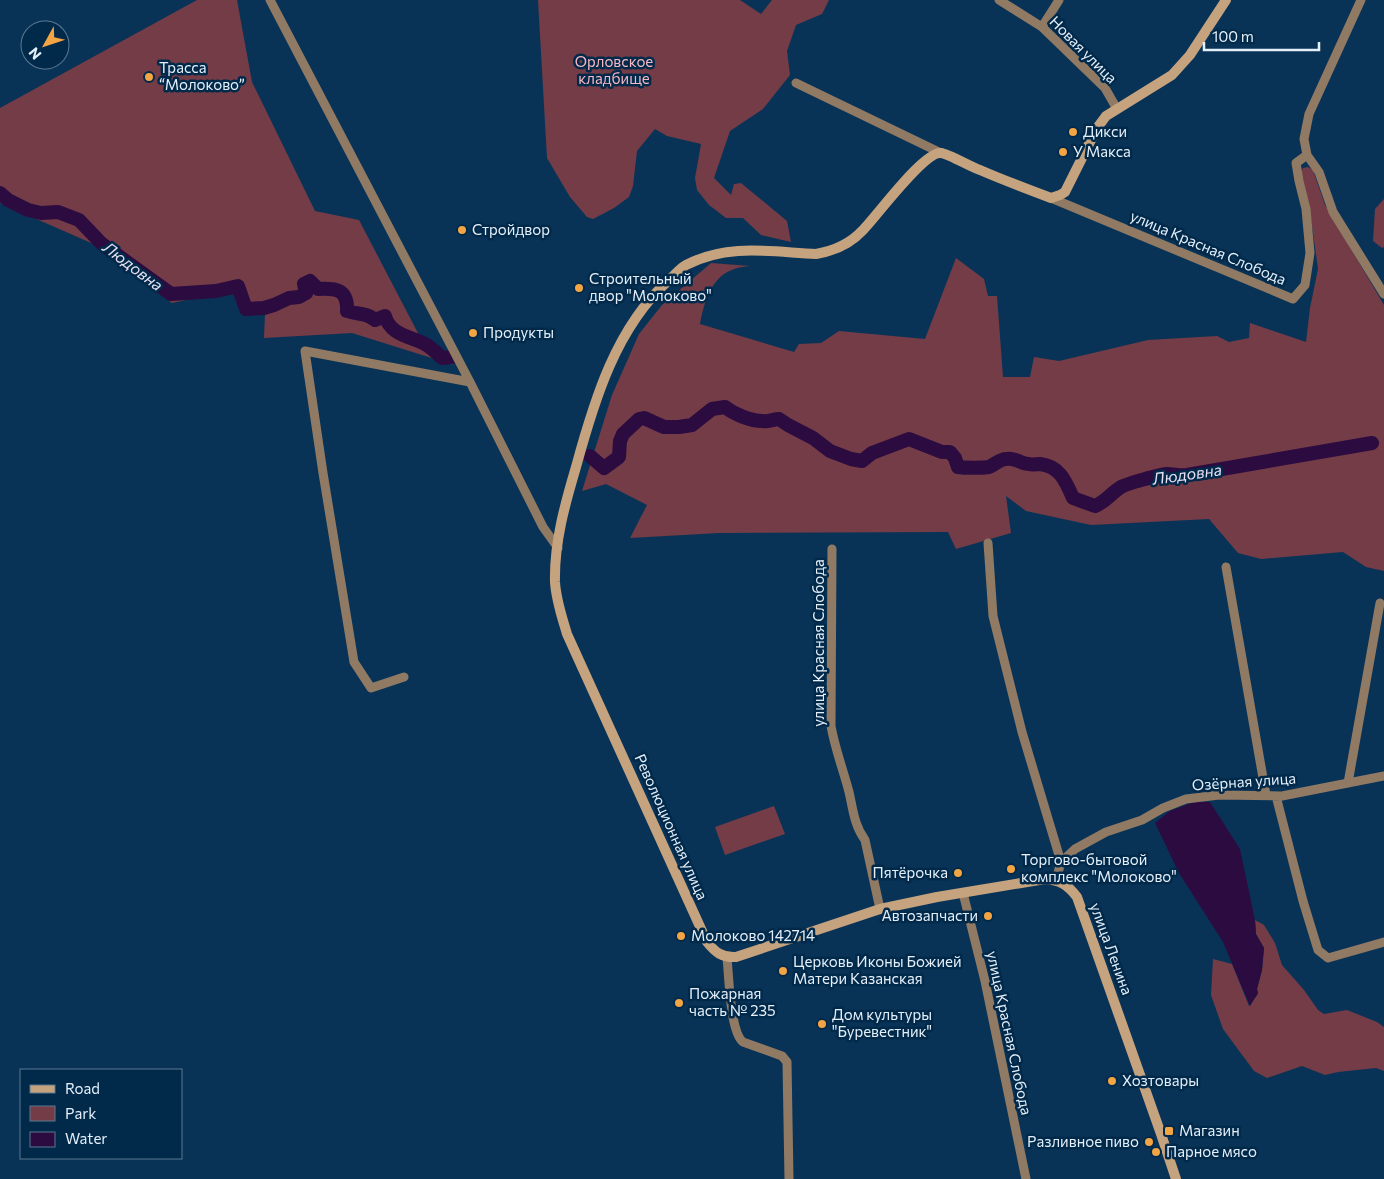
<svg xmlns="http://www.w3.org/2000/svg" width="1384" height="1179" viewBox="0 0 1384 1179" font-family="Commissioner,sans-serif">
	<style>
		.green { fill: #743c47 }
		.water { fill: #2c0b41 }
		.lines { fill: none; stroke-linecap: round; stroke-linejoin: round }
		.river { stroke: #2c0b41; stroke-width: 14 }
		.minor { stroke: #907a64; stroke-width: 9 }
		.secondary { stroke: #c6a37f; stroke-width: 10 }
		.poi-dot { fill: #f3a443; stroke: #00294a; stroke-width: 2 }
		.labels { text-anchor: middle; stroke-width: 5; stroke-linejoin: round; paint-order: stroke }
		.street-label { font-size: 15px; fill: #e4effa; stroke: #00294a }
		.park-label { font-size: 15px; fill: #f8b7c2; stroke: #00294a }
		.poi-label { font-size: 15px; fill: #e4effa; stroke: #00294a; text-anchor: start }
		.water-label { font-size: 16px; font-style: italic; fill: #e9e0f2; stroke: #00294a }
	</style>
	<rect width="100%" height="100%" fill="#093356"/>
	<path class="green" d="M 197,0 L 237,0 L 252,82 L 315,211 L 359,220 L 420,337 L 454,365 L 352,333 L 264,338 L 265,314 L 243,314 L 236,289 L 172,303 L 98,246 L 0,203 L 0,108 Z
		M 538,0 L 740,0 L 761,14 L 772,0 L 829,0 L 822,14 L 796,25 L 787,51 L 790,75 L 763,109 L 730,131 L 714,178 L 731,195 L 734,184 L 741,183 L 787,221 L 791,242 L 761,235 L 743,218 L 726,218 L 709,205 L 697,190 L 695,178 L 701,144 L 667,136 L 655,129 L 637,151 L 633,186 L 629,197 L 614,208 L 593,219 L 587,217 L 570,197 L 547,158 Z
		M 1308,167 L 1313,170 L 1325,205 L 1384,305 L 1384,571 L 1366,567 L 1343,552 L 1261,559 L 1238,553 L 1209,519 L 1091,525 L 1026,511 L 1006,496 L 1011,533 L 956,549 L 948,532 L 719,533 L 630,538 L 647,505 L 606,484 L 582,491 L 612,395 L 639,334 L 662,305 L 711,263 L 750,266 C 715,268 706,293 700,324 L 794,352 L 799,344 L 821,343 L 839,331 L 925,339 L 956,258 L 984,279 L 988,296 L 997,296 L 1003,377 L 1030,377 L 1034,357 L 1059,361 L 1148,340 L 1217,336 L 1229,342 L 1249,338 L 1250,323 L 1306,342 L 1310,308 L 1318,269 L 1309,204 L 1300,173 L 1303,168 Z
		M 1384,199 L 1384,247 L 1382,248 L 1373,241 L 1375,209 Z
		M 774,806 L 785,834 L 725,855 L 715,827 Z
		M 1255,920 L 1264,925 L 1275,943 L 1282,965 L 1304,990 L 1318,1010 L 1324,1014 L 1347,1010 L 1377,1022 L 1384,1027 L 1384,1071 L 1376,1068 L 1338,1072 L 1325,1075 L 1302,1066 L 1267,1078 L 1254,1071 L 1223,1029 L 1211,995 L 1213,959 L 1232,964 L 1249,1006 L 1258,994 L 1257,989 L 1262,970 L 1264,948 L 1256,934 Z"/>
	<path class="water" d="M 1194,802 L 1210,802 L 1240,849 L 1255,920 L 1256,934 L 1264,948 L 1262,970 L 1257,989 L 1258,993 L 1250,1006 L 1223,942 L 1179,873 L 1155,823 L 1170,811 Z"/>
	<g class="lines">
		<path class="river" d="M 0,193 L 8,200 L 28,210 L 41,213 L 58,212 L 79,220 L 102,244 L 171,294 L 216,291 L 238,286 L 246,309 L 264,308 L 274,305 L 289,298 L 299,297 L 306,293 L 304,284 L 310,281 L 318,289 C 336,288 348,289 347,311 C 358,315 366,312 375,320 L 385,316 C 390,334 408,336 423,343 C 430,346 437,353 442,358 L 452,357
			M 590,456 L 604,468 L 619,457 L 620,441 L 623,434 L 639,419 L 644,418 L 664,427 L 679,427 L 692,425 L 712,409 L 725,407 C 734,414 750,421 763,421 C 768,422 774,419 779,419 L 788,425 L 813,438 L 830,451 L 851,459 L 862,461 L 872,453 L 909,439 L 942,452 L 950,452 L 955,458 L 958,467 C 964,468 983,468 989,467 C 994,465 1000,459 1006,459 C 1015,457 1021,464 1029,464 C 1033,465 1036,464 1040,464 C 1060,466 1066,482 1073,498 L 1095,506 C 1107,501 1111,493 1121,487 C 1126,484 1161,474 1167,474 C 1174,474 1180,476 1187,475 L 1372,443"/>
		<path class="minor" d="M 270,0 L 470,382 L 543,527 L 558,548
			M 999,0 L 1042,27 L 1105,88 L 1117,109
			M 1361,0 L 1309,114 L 1304,139 L 1307,155 L 1319,172 L 1333,212 L 1384,294
			M 1042,27 L 1059,0
			M 796,83 L 941,153
			M 1051,198 L 1293,299 L 1305,285 L 1310,253 L 1306,209 L 1299,181 L 1296,163 L 1307,155
			M 988,543 L 993,616 L 1022,732 L 1061,862 L 1056,880
			M 832,549 L 831,726 C 835,749 843,769 849,792 C 853,809 854,825 865,840 L 880,909
			M 1226,567 L 1266,795
			M 404,677 L 371,688 L 354,662 L 323,473 L 305,351 L 470,382
			M 1348,783 L 1380,603
			M 1276,796 L 1303,901 L 1318,950 L 1328,958 L 1384,942
			M 1061,862 L 1075,849 L 1106,832 L 1142,820 L 1163,808 L 1186,799 L 1219,795 L 1282,796 L 1384,776
			M 963,893 L 985,981 L 1026,1179
			M 727,958 C 729,976 730,1032 743,1042 L 782,1056 L 787,1062 L 789,1179"/>
		<path class="secondary" d="M 1176,1179 L 1161,1134 L 1077,897 C 1068,885 1060,880 1045,879 L 937,897 L 880,909 L 736,957 C 722,958 715,952 707,942 L 567,634 C 562,617 556,600 555,582 C 554,543 565,504 576,467 C 594,401 616,327 669,280 C 675,275 680,268 686,265 C 728,243 772,252 816,254 C 834,251 851,243 863,230 C 877,216 924,151 941,153 C 949,154 971,167 980,170 C 1003,180 1027,189 1051,198 L 1060,195 L 1065,192 L 1097,128 L 1106,116 L 1172,75 L 1190,55 L 1226,0"/>
	</g>
	<g class="poi-dot">
		<circle cx="149" cy="77" r="5"/>
		<circle cx="1073" cy="132" r="5"/>
		<circle cx="1063" cy="152" r="5"/>
		<circle cx="462" cy="230" r="5"/>
		<circle cx="579" cy="288" r="5"/>
		<circle cx="473" cy="333" r="5"/>
		<circle cx="1011" cy="869" r="5"/>
		<circle cx="958" cy="873" r="5"/>
		<circle cx="988" cy="916" r="5"/>
		<circle cx="681" cy="936" r="5"/>
		<circle cx="783" cy="971" r="5"/>
		<circle cx="679" cy="1003" r="5"/>
		<circle cx="822" cy="1024" r="5"/>
		<circle cx="1112" cy="1081" r="5"/>
		<rect x="1164" y="1126" width="10" height="10" rx="2.5"/>
		<circle cx="1149" cy="1142" r="5"/>
		<circle cx="1156" cy="1152" r="5"/>
	</g>
	<g class="labels">
		<g class="street-label">
			<text transform="translate(1083 50) rotate(45)" y="5">Новая улица</text>
			<text transform="translate(1208 248) rotate(23)" y="5">улица Красная Слобода</text>
			<text transform="translate(819 643) rotate(-90)" y="5">улица Красная Слобода</text>
			<text transform="translate(1244 782) rotate(-4)" y="5">Озёрная улица</text>
			<text transform="translate(671 827) rotate(66)" y="5">Революционная улица</text>
			<text transform="translate(1111 949) rotate(70)" y="5">улица Ленина</text>
			<text transform="translate(1009 1033) rotate(78)" y="5">улица Красная Слобода</text>
		</g>
		<g class="park-label">
			<text x="614" y="67">Орловское<tspan x="614" dy="17">кладбище</tspan></text>
		</g>
		<g class="poi-label">
			<text x="159" y="73">Трасса<tspan x="159" dy="17">“Молоково”</tspan></text>
			<text x="1083" y="137">Дикси</text>
			<text x="1073" y="157">У Макса</text>
			<text x="472" y="235">Стройдвор</text>
			<text x="589" y="284">Строительный<tspan x="589" dy="17">двор "Молоково"</tspan></text>
			<text x="483" y="338">Продукты</text>
			<text x="1021" y="865">Торгово-бытовой<tspan x="1021" dy="17">комплекс "Молоково"</tspan></text>
			<text x="948" y="878" text-anchor="end">Пятёрочка</text>
			<text x="978" y="921" text-anchor="end">Автозапчасти</text>
			<text x="691" y="941">Молоково 142714</text>
			<text x="793" y="967">Церковь Иконы Божией<tspan x="793" dy="17">Матери Казанская</tspan></text>
			<text x="689" y="999">Пожарная<tspan x="689" dy="17">часть № 235</tspan></text>
			<text x="832" y="1020">Дом культуры<tspan x="832" dy="17">"Буревестник"</tspan></text>
			<text x="1122" y="1086">Хозтовары</text>
			<text x="1179" y="1136">Магазин</text>
			<text x="1139" y="1147" text-anchor="end">Разливное пиво</text>
			<text x="1166" y="1157">Парное мясо</text>
		</g>
		<g class="water-label">
			<text transform="translate(133 266) rotate(37)" y="6">Людовна</text>
			<text transform="translate(1187 474) rotate(-8)" y="6">Людовна</text>
		</g>
	</g>
	<rect x="20" y="1069" width="162" height="90" fill="#00294a" stroke="#5b7890"/>
	<rect x="30" y="1085" width="25" height="8" fill="#c6a37f" stroke="#5b7890"/>
	<text x="65" y="1094" font-size="15" fill="#e4effa">Road</text>
	<rect x="30" y="1106" width="25" height="15" fill="#743c47" stroke="#5b7890"/>
	<text x="65" y="1119" font-size="15" fill="#e4effa">Park</text>
	<rect x="30" y="1132" width="25" height="15" fill="#2c0b41" stroke="#5b7890"/>
	<text x="65" y="1144" font-size="15" fill="#e4effa">Water</text>
	<g transform="translate(45 45) rotate(230)"><circle r="24" fill="#00294a" stroke="#5b7890"/>
	<path d="M0-4L9 19L0 12L-9 19Z" fill="#f3a443"/>
	<text y="-8" font-size="14" font-weight="bold" text-anchor="middle" fill="#e4effa">N</text>
	</g>
	<path d="M1204 42v8h115v-8" fill="none" stroke="#e4effa" stroke-width="2.5"/>
	<text x="1212" y="42" font-size="15" fill="#e4effa" stroke="#00294a" stroke-width="4" paint-order="stroke">100 m</text>
</svg>
